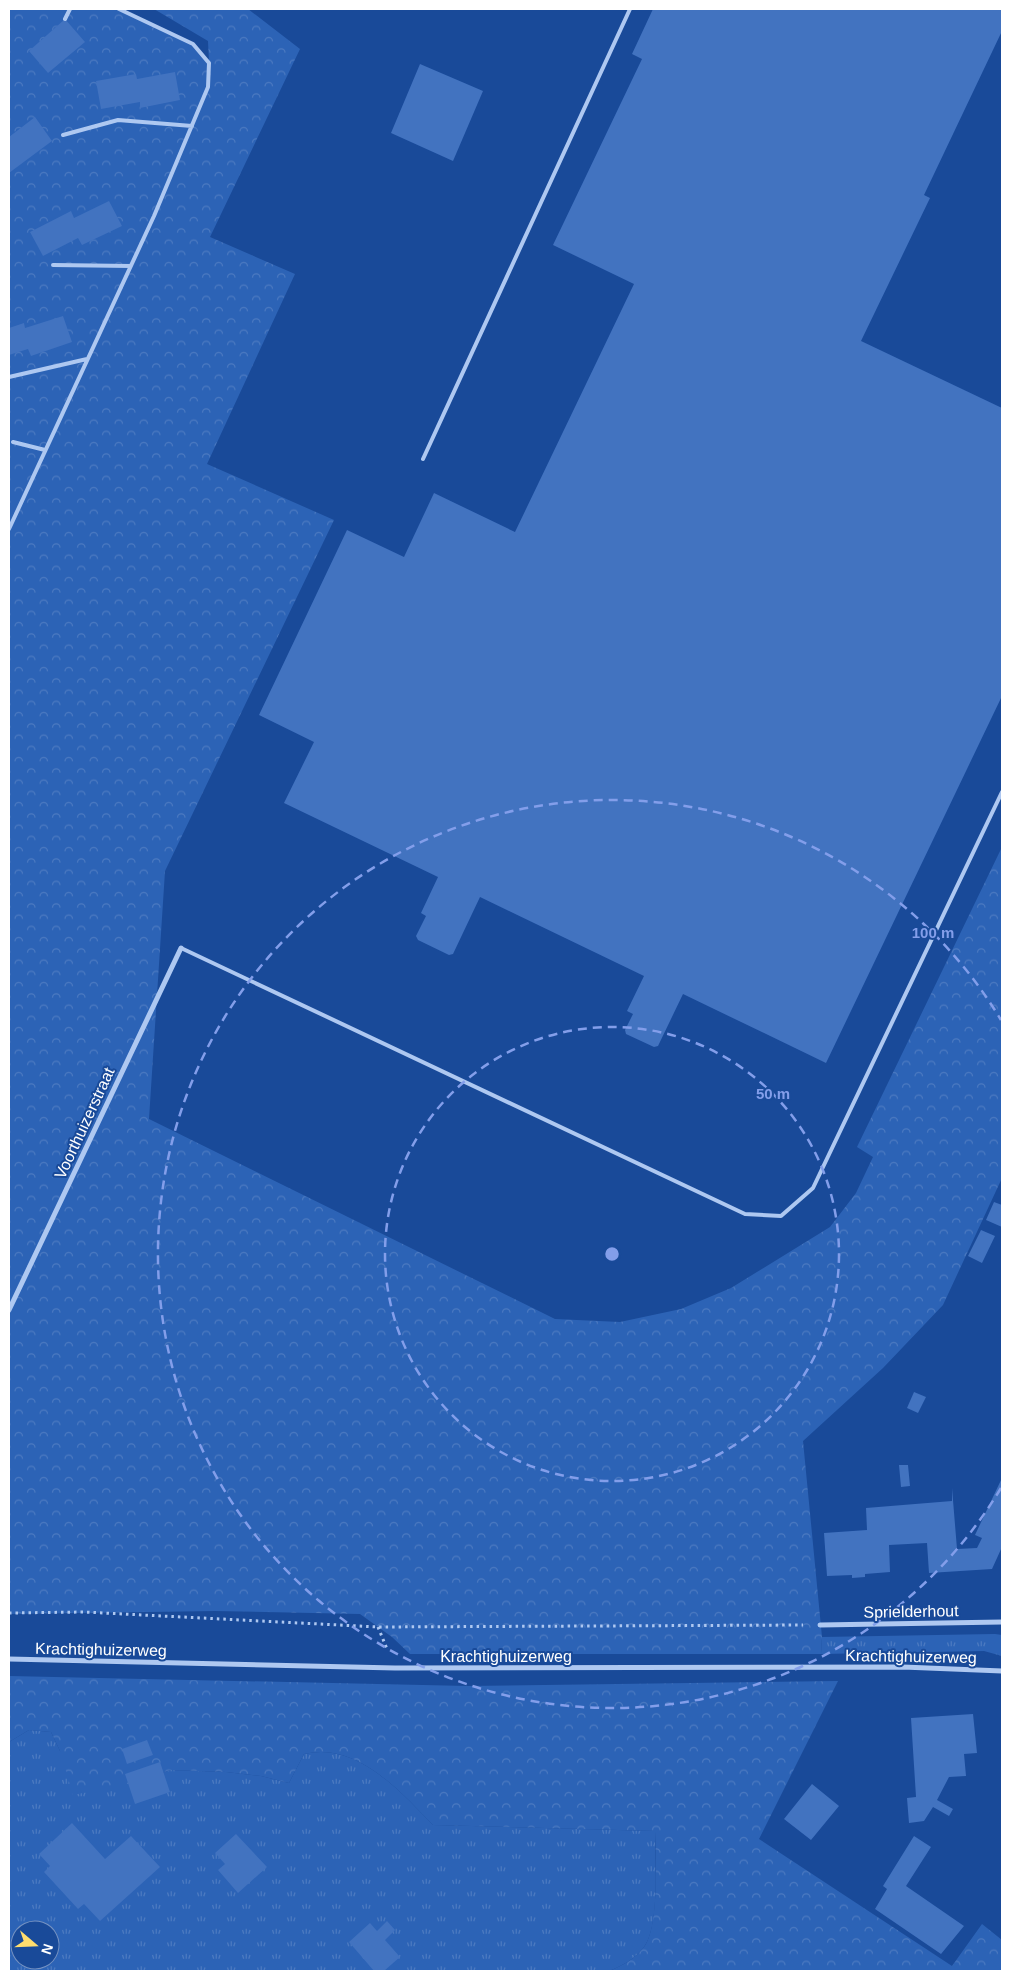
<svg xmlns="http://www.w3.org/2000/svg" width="1011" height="1980" viewBox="0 0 1011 1980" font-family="Arial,sans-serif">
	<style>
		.grass { fill: url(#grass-tufts); fill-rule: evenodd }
		.forest { fill: url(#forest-crowns) }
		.building { fill: #4273c0 }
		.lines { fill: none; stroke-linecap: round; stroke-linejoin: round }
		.path { stroke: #aec8f1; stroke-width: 3; stroke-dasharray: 2.5 4; stroke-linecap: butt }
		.lane { stroke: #aec8f1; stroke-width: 4 }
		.street { stroke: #aec8f1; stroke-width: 5 }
		.ring { fill: none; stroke: #839eea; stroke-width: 2.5; stroke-dasharray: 9 6 }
		.labels { text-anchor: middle; stroke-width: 4; stroke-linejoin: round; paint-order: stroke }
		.street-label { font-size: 16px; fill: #fff; stroke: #194a99 }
		.centre { fill: #839eea; stroke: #194a99; stroke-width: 2.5 }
		.ring-label { font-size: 15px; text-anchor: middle; font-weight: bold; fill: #839eea; stroke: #194a99; stroke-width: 4; stroke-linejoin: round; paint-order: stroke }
	</style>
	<defs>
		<pattern id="grass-tufts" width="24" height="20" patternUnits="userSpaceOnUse" patternTransform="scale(1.25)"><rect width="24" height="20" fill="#2c63b6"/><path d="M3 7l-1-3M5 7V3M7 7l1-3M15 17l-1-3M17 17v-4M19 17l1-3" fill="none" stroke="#4c7ac1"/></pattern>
		<pattern id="forest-crowns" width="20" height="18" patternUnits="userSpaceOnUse" patternTransform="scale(1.25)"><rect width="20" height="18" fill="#2c63b6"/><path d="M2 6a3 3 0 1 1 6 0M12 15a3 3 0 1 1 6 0" fill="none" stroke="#4c7ac1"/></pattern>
	</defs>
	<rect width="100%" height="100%" fill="#194a99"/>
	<path class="grass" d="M 995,1634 L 1002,1635 L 1002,1656 L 984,1651 L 821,1654 L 822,1637 Z
		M 29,1730 L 51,1732 L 60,1751 L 137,1782 L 170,1770 L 226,1772 L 261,1776 L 289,1783 L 304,1754 C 356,1741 400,1791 433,1825 L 655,1831 C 655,1859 660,1926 644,1947 C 635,1959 622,1966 609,1971 L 9,1971 L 9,1742 ZM 20,1930 L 50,1930 L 50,1960 L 20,1960 Z"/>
	<path class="forest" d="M 9,9 L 119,9 L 193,44 L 209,62 L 208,41 L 154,9 L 248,9 L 300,49 L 210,237 L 295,274 L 207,464 L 334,520 L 165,871 L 149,1119 L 555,1319 L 620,1322 L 681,1309 L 731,1288 L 830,1227 L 856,1193 L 873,1157 L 857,1147 L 1002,847 L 1002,1178 L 943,1305 L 883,1368 L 803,1441 L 822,1637 L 821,1654 L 410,1654 L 392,1637 L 360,1614 L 215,1611 L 9,1614 Z
		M 9,1676 L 467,1686 L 838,1681 L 759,1839 L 952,1966 L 982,1924 L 1002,1940 L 1002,1971 L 609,1971 C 622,1966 635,1959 644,1947 C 659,1928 656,1857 655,1831 L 433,1825 C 400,1791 356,1741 304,1754 L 289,1783 L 261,1776 L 226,1772 L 170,1770 L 137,1782 L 73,1795 L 60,1751 L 51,1732 L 29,1730 L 9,1742 Z"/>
	<path class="building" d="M 653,9 L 1002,9 L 1002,31 L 924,195 L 930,198 L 861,341 L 1002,408 L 1002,696 L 826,1063 L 683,994 L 658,1046 L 654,1047 L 626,1034 L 625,1030 L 633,1014 L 627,1011 L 644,976 L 480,897 L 453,954 L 449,955 L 418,940 L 416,936 L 426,916 L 421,913 L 438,877 L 284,803 L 314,742 L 259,715 L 347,530 L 404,557 L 434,493 L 515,532 L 634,284 L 553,245 L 642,59 L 632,54 Z
		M 65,19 L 85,42 L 48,73 L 29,51 Z
		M 420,64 L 483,91 L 453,161 L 391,133 Z
		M 175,72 L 180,100 L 140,108 L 140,102 L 101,109 L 96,81 L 136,74 L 137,79 Z
		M 35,117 L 52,141 L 9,173 L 9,137 Z
		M 109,201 L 122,226 L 82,245 L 78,238 L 43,256 L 30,232 L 71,211 L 74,218 Z
		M 63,316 L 72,342 L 31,356 L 28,349 L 9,355 L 9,328 L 24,323 L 25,328 Z
		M 994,1202 L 1002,1205 L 1002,1227 L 986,1220 Z
		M 981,1230 L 995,1236 L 982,1263 L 968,1256 Z
		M 914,1392 L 926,1397 L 918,1413 L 907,1408 Z
		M 899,1465 L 908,1465 L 910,1486 L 901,1487 Z
		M 1002,1478 L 1002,1547 L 992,1569 L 929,1573 L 927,1543 L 889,1545 L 890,1572 L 865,1574 L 865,1577 L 852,1578 L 852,1575 L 827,1576 L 824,1533 L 867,1530 L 866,1508 L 952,1501 L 952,1488 L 957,1549 L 977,1548 L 982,1538 L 975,1535 Z
		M 973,1714 L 977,1753 L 964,1754 L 966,1776 L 949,1777 L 937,1800 L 953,1809 L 949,1816 L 933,1807 L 924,1821 L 909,1823 L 907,1798 L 916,1797 L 911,1718 Z
		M 147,1740 L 153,1755 L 127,1764 L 122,1749 Z
		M 160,1762 L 170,1792 L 135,1804 L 125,1774 Z
		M 812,1784 L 839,1806 L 811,1840 L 784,1819 Z
		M 72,1823 L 105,1859 L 131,1836 L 160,1867 L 100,1921 L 84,1904 L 78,1909 L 44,1872 L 50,1866 L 39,1854 Z
		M 236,1834 L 267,1867 L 238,1893 L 218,1870 L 225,1864 L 215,1853 Z
		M 914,1836 L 931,1847 L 906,1886 L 964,1926 L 941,1954 L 875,1909 L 887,1889 L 883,1886 Z
		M 387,1921 L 395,1930 L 385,1940 L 400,1957 L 384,1971 L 374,1971 L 349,1942 L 370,1923 L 377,1931 Z"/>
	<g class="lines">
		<path class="path" d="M 9,1613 L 84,1612 L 378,1627 L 803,1625
			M 378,1627 L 387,1649"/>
		<path class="lane" d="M 65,19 L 70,9
			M 63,135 L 118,120 L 192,126
			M 53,265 L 131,266
			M 9,377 L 87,359
			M 13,442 L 45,450
			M 423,459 L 630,9
			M 9,529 L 154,216 L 208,87 L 209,63 L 193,44 L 119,9
			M 181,948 L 745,1214 L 781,1216 L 813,1188 L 1002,792"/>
		<path class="street" d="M 9,1310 L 181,948
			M 820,1625 L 1002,1622
			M 9,1659 L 395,1668 L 903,1667 L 1002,1671"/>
	</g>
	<g class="ring">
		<circle cx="612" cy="1254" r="227"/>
		<path d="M1001 1488A454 454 0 1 1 1001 1020"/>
	</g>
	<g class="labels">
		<g class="street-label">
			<text transform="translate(84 1123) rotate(-65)" y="6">Voorthuizerstraat</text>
			<text transform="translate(911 1611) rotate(-1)" y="6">Sprielderhout</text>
			<text transform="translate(101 1649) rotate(1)" y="6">Krachtighuizerweg</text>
			<text x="506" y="1662">Krachtighuizerweg</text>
			<text transform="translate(911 1656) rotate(1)" y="6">Krachtighuizerweg</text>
		</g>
	</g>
	<circle cx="612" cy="1254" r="8" class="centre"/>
	<g class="ring-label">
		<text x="933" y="938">100 m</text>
		<text x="773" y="1099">50 m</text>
	</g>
	<rect width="1011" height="1980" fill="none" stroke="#ffffff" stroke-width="20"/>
	<g transform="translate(35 1945) rotate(109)"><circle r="24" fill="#194a99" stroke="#7592c2"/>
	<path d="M0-4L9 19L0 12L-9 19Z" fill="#ffdd6e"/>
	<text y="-8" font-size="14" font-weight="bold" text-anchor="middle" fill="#ffffff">N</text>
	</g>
</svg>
